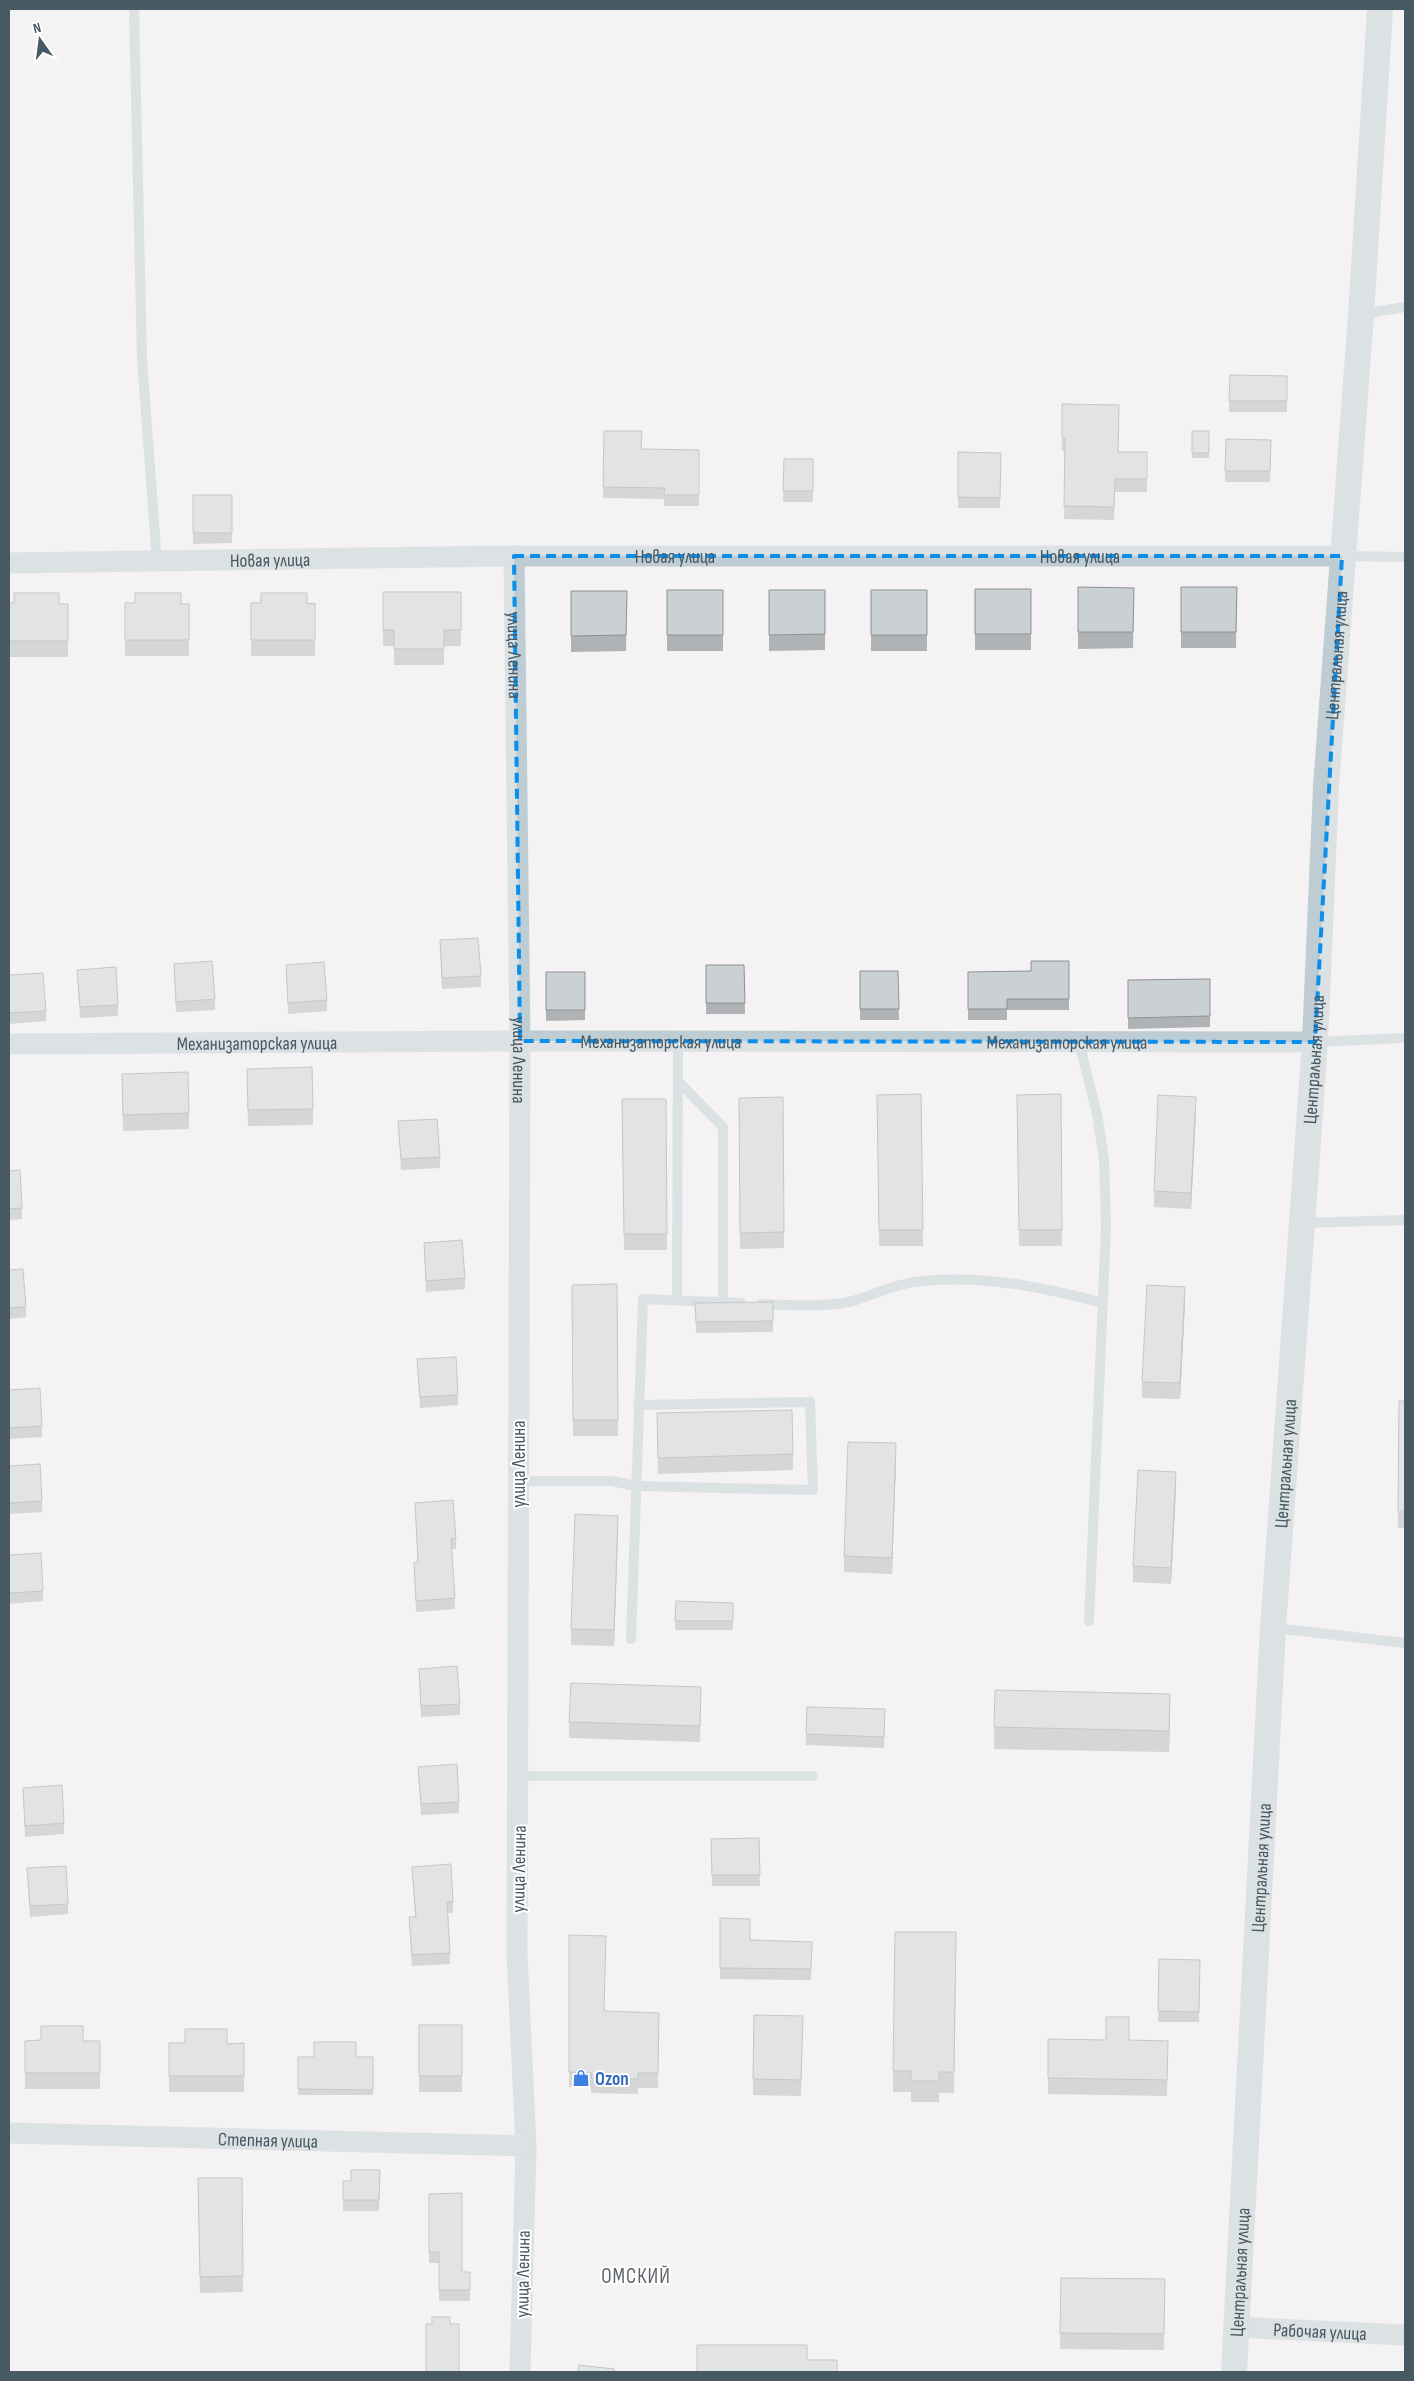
<svg xmlns="http://www.w3.org/2000/svg" width="1414" height="2381" viewBox="0 0 1414 2381" font-family="'Sofia Sans Condensed',sans-serif">
	<style>
		.lines { fill: none; stroke-linecap: round; stroke-linejoin: round }
		.service { stroke: #beccd3; stroke-width: 10 }
		.minor { stroke: #beccd3; stroke-width: 21 }
		.tertiary { stroke: #beccd3; stroke-width: 26 }
		.wall { fill: #afb3b6 }
		.shaded-wall { fill: #8e9294 }
		.building { fill: #cbd0d4; stroke: #8e9294 }
		.marked { fill: none; stroke: #0c8eeb; stroke-width: 4; stroke-dasharray: 10 6; stroke-linejoin: round }
		.labels { text-anchor: middle; stroke-width: 4; stroke-linejoin: round; paint-order: stroke }
		.street-label { font-size: 19px; fill: #475962; stroke: #fff }
		.shop-label { font-size: 19px; font-weight: bold; fill: #366cbe; stroke: #fff; text-anchor: start }
		.quarter-label { font-size: 21px; letter-spacing: 1px; fill: #5d6368; stroke: #fff }
	</style>
	<rect width="100%" height="100%" fill="#f4f2f2"/>
	<g class="lines">
		<path class="service" d="M 134,9 L 142,359 L 157,562
			M 1362,314 L 1405,307
			M 1344,556 L 1405,557
			M 1079,1042 L 1097,1114 L 1104,1160 L 1106,1228 L 1089,1621
			M 1316,1042 L 1405,1038
			M 679,1082 L 723,1127 L 723,1302
			M 1301,1223 L 1405,1220
			M 677,1300 L 678,1042
			M 761,1304 C 786,1305 832,1308 856,1300 C 878,1293 898,1283 922,1281 C 985,1275 1042,1287 1103,1303
			M 518,1481 L 612,1481 L 636,1486 L 813,1490 L 810,1402 L 638,1405
			M 1275,1628 L 1405,1643
			M 631,1639 L 643,1299 L 741,1303
			M 519,1776 L 813,1776"/>
		<g class="minor">
			<path id="s1" d="M 514,556 L 520,1041 L 517,1954 L 526,2146 L 520,2372"/>
			<path id="s2" d="M 9,563 L 514,556 L 1342,556"/>
			<path id="s3" d="M 9,1044 L 520,1041 L 1315,1042"/>
			<path id="s4" d="M 9,2133 L 526,2146"/>
			<path id="s5" d="M 1235,2327 L 1405,2335"/>
		</g>
		<path class="tertiary" id="s6" d="M 1234,2372 L 1273,1628 L 1315,1042 L 1326,787 L 1361,315 L 1380,9"/>
	</g>
	<path class="wall" d="M 1230,375 L 1287,376 L 1287,412 L 1229,412 Z
		M 1062,404 L 1118,452 L 1147,452 L 1147,492 L 1115,492 L 1114,520 L 1064,519 L 1065,451 L 1062,451 Z
		M 604,431 L 641,449 L 699,450 L 699,506 L 664,506 L 664,499 L 603,498 Z
		M 1192,431 L 1209,431 L 1209,458 L 1192,458 Z
		M 1226,439 L 1271,440 L 1270,482 L 1225,482 Z
		M 958,452 L 1001,453 L 1000,508 L 958,508 Z
		M 784,459 L 813,459 L 813,502 L 783,502 Z
		M 193,495 L 232,495 L 232,543 L 193,544 Z
		M 1078,587 L 1134,588 L 1133,648 L 1078,649 Z
		M 1181,587 L 1237,587 L 1236,648 L 1181,648 Z
		M 975,589 L 1031,589 L 1031,650 L 975,650 Z
		M 667,590 L 723,590 L 723,651 L 667,651 Z
		M 769,590 L 825,590 L 825,650 L 769,651 Z
		M 871,590 L 927,590 L 927,651 L 871,651 Z
		M 571,591 L 627,591 L 626,651 L 571,652 Z
		M 383,592 L 461,592 L 461,646 L 444,646 L 444,665 L 394,665 L 394,646 L 383,646 Z
		M 9,603 L 68,604 L 68,657 L 9,657 Z
		M 125,603 L 189,604 L 189,656 L 125,656 Z
		M 251,603 L 315,603 L 315,656 L 251,656 Z
		M 440,940 L 481,976 L 481,987 L 442,989 Z
		M 1069,961 L 1069,1010 L 1007,1010 L 1007,1020 L 968,1020 L 968,972 L 1031,971 Z
		M 174,964 L 215,999 L 215,1010 L 176,1012 Z
		M 286,965 L 327,1000 L 327,1011 L 288,1014 Z
		M 706,965 L 744,965 L 745,1014 L 706,1014 Z
		M 77,970 L 118,1005 L 118,1016 L 80,1018 Z
		M 860,971 L 898,971 L 899,1020 L 860,1020 Z
		M 546,972 L 585,972 L 585,1020 L 546,1021 Z
		M 9,975 L 46,1011 L 46,1021 L 9,1024 Z
		M 1210,979 L 1210,1027 L 1128,1029 L 1128,980 Z
		M 247,1069 L 313,1109 L 313,1125 L 248,1126 Z
		M 122,1074 L 189,1113 L 189,1129 L 123,1131 Z
		M 921,1094 L 923,1246 L 879,1246 L 877,1095 Z
		M 1061,1094 L 1062,1246 L 1019,1246 L 1017,1095 Z
		M 783,1097 L 784,1248 L 740,1249 L 739,1098 Z
		M 622,1099 L 666,1099 L 667,1250 L 624,1250 Z
		M 1196,1113 L 1191,1209 L 1154,1207 L 1154,1191 Z
		M 398,1121 L 440,1157 L 440,1168 L 401,1170 Z
		M 9,1171 L 22,1208 L 22,1219 L 9,1220 Z
		M 424,1243 L 465,1278 L 465,1289 L 426,1292 Z
		M 9,1270 L 26,1307 L 26,1317 L 9,1319 Z
		M 617,1284 L 618,1436 L 573,1436 L 572,1285 Z
		M 773,1302 L 773,1332 L 696,1333 L 695,1303 Z
		M 1185,1303 L 1180,1399 L 1142,1398 L 1142,1382 Z
		M 417,1359 L 458,1395 L 458,1405 L 420,1408 Z
		M 9,1390 L 42,1426 L 42,1437 L 9,1439 Z
		M 1399,1401 L 1405,1401 L 1405,1528 L 1398,1528 Z
		M 657,1413 L 793,1454 L 793,1470 L 658,1474 Z
		M 896,1460 L 892,1574 L 844,1572 L 844,1556 Z
		M 9,1466 L 42,1501 L 42,1512 L 9,1514 Z
		M 1176,1488 L 1171,1584 L 1133,1582 L 1133,1566 Z
		M 415,1503 L 456,1538 L 456,1549 L 452,1549 L 455,1609 L 416,1612 L 414,1563 L 418,1563 Z
		M 618,1532 L 614,1646 L 571,1645 L 571,1629 Z
		M 9,1555 L 43,1591 L 43,1601 L 9,1604 Z
		M 676,1601 L 733,1603 L 733,1630 L 675,1630 Z
		M 419,1669 L 460,1704 L 460,1715 L 421,1717 Z
		M 701,1703 L 700,1742 L 569,1738 L 569,1722 Z
		M 1170,1715 L 1169,1752 L 994,1749 L 994,1727 Z
		M 885,1720 L 884,1748 L 806,1745 L 806,1734 Z
		M 418,1767 L 459,1802 L 459,1813 L 421,1815 Z
		M 23,1788 L 64,1823 L 64,1834 L 25,1837 Z
		M 759,1838 L 760,1886 L 712,1886 L 711,1839 Z
		M 412,1867 L 453,1902 L 453,1913 L 448,1913 L 450,1964 L 412,1966 L 409,1917 L 415,1917 Z
		M 27,1868 L 68,1904 L 68,1914 L 30,1917 Z
		M 720,1918 L 750,1940 L 812,1942 L 811,1980 L 720,1979 Z
		M 569,1935 L 605,2011 L 659,2013 L 658,2088 L 638,2088 L 638,2094 L 591,2093 L 591,2087 L 569,2087 Z
		M 956,1953 L 954,2093 L 939,2093 L 939,2102 L 911,2102 L 911,2092 L 893,2092 L 893,2071 Z
		M 1159,1959 L 1200,1960 L 1199,2022 L 1158,2022 Z
		M 754,2015 L 803,2016 L 801,2096 L 753,2095 Z
		M 419,2025 L 462,2025 L 462,2092 L 419,2092 Z
		M 1048,2039 L 1168,2041 L 1167,2096 L 1048,2094 Z
		M 41,2040 L 100,2041 L 100,2089 L 25,2089 L 25,2041 Z
		M 169,2043 L 244,2043 L 244,2092 L 169,2092 Z
		M 298,2057 L 373,2057 L 373,2095 L 298,2095 Z
		M 380,2170 L 379,2211 L 343,2211 L 343,2181 L 351,2181 Z
		M 198,2178 L 242,2178 L 243,2292 L 200,2293 Z
		M 429,2194 L 462,2272 L 470,2272 L 470,2301 L 439,2301 L 439,2263 L 429,2263 Z
		M 1061,2278 L 1165,2279 L 1164,2350 L 1060,2349 Z"/>
	<path class="shaded-wall" d="M 1196,1097 L 1196,1113 L 1191,1209 L 1191,1193 Z
		M 1185,1287 L 1185,1303 L 1180,1399 L 1180,1383 Z
		M 896,1443 L 896,1460 L 892,1574 L 892,1558 Z
		M 1176,1472 L 1176,1488 L 1171,1584 L 1171,1568 Z
		M 618,1516 L 618,1532 L 614,1646 L 614,1630 Z
		M 1170,1694 L 1170,1715 L 1169,1752 L 1169,1731 Z"/>
	<path class="building" d="M 1230,375 L 1287,376 L 1287,401 L 1229,401 Z
		M 1062,404 L 1119,405 L 1118,452 L 1147,452 L 1147,479 L 1115,479 L 1114,507 L 1064,506 L 1065,438 L 1062,438 Z
		M 604,431 L 642,431 L 641,449 L 699,450 L 699,495 L 664,495 L 665,488 L 603,487 Z
		M 1192,431 L 1209,431 L 1209,453 L 1192,453 Z
		M 1226,439 L 1271,440 L 1270,471 L 1225,471 Z
		M 958,452 L 1001,453 L 1000,498 L 958,497 Z
		M 784,459 L 813,459 L 813,491 L 783,491 Z
		M 193,495 L 232,495 L 232,533 L 193,533 Z
		M 1078,587 L 1134,588 L 1133,632 L 1078,632 Z
		M 1181,587 L 1237,587 L 1236,632 L 1181,632 Z
		M 975,589 L 1031,589 L 1031,634 L 975,634 Z
		M 667,590 L 723,590 L 723,635 L 667,635 Z
		M 769,590 L 825,590 L 825,634 L 769,635 Z
		M 871,590 L 927,590 L 927,635 L 871,635 Z
		M 571,591 L 627,591 L 626,635 L 571,636 Z
		M 383,592 L 461,592 L 461,630 L 444,630 L 444,649 L 394,649 L 394,630 L 383,630 Z
		M 14,593 L 59,593 L 59,604 L 68,604 L 68,641 L 9,641 L 9,603 L 14,603 Z
		M 135,593 L 181,593 L 181,604 L 189,604 L 189,640 L 125,640 L 125,603 L 135,603 Z
		M 261,593 L 307,593 L 307,604 L 315,603 L 315,640 L 251,640 L 251,603 L 261,603 Z
		M 478,938 L 481,976 L 442,978 L 440,940 Z
		M 212,961 L 215,999 L 176,1002 L 174,964 Z
		M 1031,961 L 1069,961 L 1069,999 L 1007,999 L 1007,1009 L 968,1009 L 968,972 L 1031,971 Z
		M 324,962 L 327,1000 L 288,1003 L 286,965 Z
		M 706,965 L 744,965 L 745,1003 L 706,1003 Z
		M 116,967 L 118,1005 L 80,1007 L 77,970 Z
		M 860,971 L 898,971 L 899,1009 L 860,1009 Z
		M 546,972 L 585,972 L 585,1010 L 546,1010 Z
		M 43,973 L 46,1011 L 9,1013 L 9,975 Z
		M 1210,979 L 1210,1016 L 1128,1018 L 1128,980 Z
		M 312,1067 L 313,1109 L 248,1110 L 247,1069 Z
		M 188,1072 L 189,1113 L 123,1115 L 122,1074 Z
		M 921,1094 L 923,1230 L 879,1230 L 877,1095 Z
		M 1061,1094 L 1062,1230 L 1019,1230 L 1017,1095 Z
		M 1158,1095 L 1196,1097 L 1191,1193 L 1154,1191 Z
		M 783,1097 L 784,1232 L 740,1233 L 739,1098 Z
		M 622,1099 L 666,1099 L 667,1234 L 624,1234 Z
		M 437,1119 L 440,1157 L 401,1159 L 398,1121 Z
		M 20,1170 L 22,1208 L 9,1209 L 9,1171 Z
		M 462,1240 L 465,1278 L 426,1281 L 424,1243 Z
		M 23,1269 L 26,1307 L 9,1308 L 9,1270 Z
		M 617,1284 L 618,1420 L 573,1420 L 572,1285 Z
		M 1147,1285 L 1185,1287 L 1180,1383 L 1142,1382 Z
		M 773,1302 L 773,1321 L 696,1322 L 695,1303 Z
		M 456,1357 L 458,1395 L 420,1397 L 417,1359 Z
		M 40,1388 L 42,1426 L 9,1428 L 9,1390 Z
		M 1399,1401 L 1405,1401 L 1405,1512 L 1398,1512 Z
		M 792,1410 L 793,1454 L 658,1458 L 657,1413 Z
		M 848,1442 L 896,1443 L 892,1558 L 844,1556 Z
		M 40,1464 L 42,1501 L 9,1503 L 9,1466 Z
		M 1138,1470 L 1176,1472 L 1171,1568 L 1133,1566 Z
		M 453,1500 L 456,1538 L 451,1539 L 455,1598 L 416,1601 L 414,1563 L 418,1562 L 415,1503 Z
		M 575,1514 L 618,1516 L 614,1630 L 571,1629 Z
		M 41,1553 L 43,1591 L 9,1593 L 9,1555 Z
		M 676,1601 L 733,1603 L 733,1621 L 675,1621 Z
		M 457,1666 L 460,1704 L 421,1706 L 419,1669 Z
		M 571,1683 L 701,1687 L 700,1726 L 569,1722 Z
		M 995,1690 L 1170,1694 L 1169,1731 L 994,1727 Z
		M 807,1707 L 885,1709 L 884,1737 L 806,1734 Z
		M 457,1764 L 459,1802 L 421,1804 L 418,1767 Z
		M 62,1785 L 64,1823 L 25,1826 L 23,1788 Z
		M 759,1838 L 760,1875 L 712,1875 L 711,1839 Z
		M 451,1864 L 453,1902 L 447,1902 L 450,1953 L 412,1955 L 409,1917 L 416,1917 L 412,1867 Z
		M 66,1866 L 68,1904 L 30,1906 L 27,1868 Z
		M 720,1918 L 750,1919 L 750,1940 L 812,1942 L 811,1969 L 720,1968 Z
		M 895,1932 L 956,1932 L 954,2072 L 939,2072 L 939,2081 L 911,2081 L 911,2071 L 893,2071 Z
		M 569,1935 L 606,1936 L 604,2011 L 659,2013 L 658,2073 L 638,2073 L 638,2079 L 591,2078 L 592,2073 L 569,2072 Z
		M 1159,1959 L 1200,1960 L 1199,2012 L 1158,2011 Z
		M 754,2015 L 803,2016 L 801,2080 L 753,2079 Z
		M 1106,2017 L 1129,2017 L 1129,2040 L 1168,2041 L 1167,2080 L 1048,2078 L 1048,2039 L 1106,2040 Z
		M 419,2025 L 462,2025 L 462,2076 L 419,2076 Z
		M 41,2026 L 83,2026 L 83,2041 L 100,2041 L 100,2073 L 25,2073 L 25,2041 L 41,2040 Z
		M 185,2029 L 227,2029 L 227,2044 L 244,2043 L 244,2076 L 169,2076 L 169,2043 L 185,2043 Z
		M 314,2042 L 356,2042 L 356,2057 L 373,2057 L 373,2090 L 298,2089 L 298,2057 L 314,2057 Z
		M 351,2170 L 380,2170 L 379,2200 L 343,2200 L 343,2181 L 351,2181 Z
		M 198,2178 L 242,2178 L 243,2276 L 200,2277 Z
		M 462,2193 L 462,2272 L 470,2272 L 470,2290 L 439,2290 L 439,2252 L 429,2252 L 429,2194 Z
		M 1061,2278 L 1165,2279 L 1164,2334 L 1060,2333 Z
		M 432,2317 L 450,2317 L 450,2324 L 459,2324 L 459,2372 L 426,2372 L 426,2324 L 432,2324 Z
		M 697,2345 L 807,2345 L 807,2360 L 837,2360 L 837,2372 L 697,2372 Z
		M 579,2365 L 614,2369 L 614,2372 L 578,2372 Z"/>
	<path d="M0 0H1414V2381H0ZM 514,556 L 1342,556 L 1315,1042 L 520,1041 Z" fill="#f4f2f2" fill-opacity=".55" fill-rule="evenodd"/>
	<path class="marked" d="M 514,556 L 1342,556 L 1315,1042 L 520,1041 Z"/>
	<defs>
		<g id="shop-bare" transform="scale(1.35)"><path d="M-5-2.5h2.3a2.7 3.5 0 0 1 5.4 0H5L5.5 6h-11ZM-1.5-2.5h3a1.5 2.3 0 0 0-3 0Z" fill="#3f7fe0" stroke="#fff" stroke-width="2.5" paint-order="stroke"/></g>
	</defs>
	<g fill-rule="evenodd">
		<use href="#shop-bare" x="581" y="2078"/>
	</g>
	<g class="labels">
		<g class="street-label">
			<text dy="7" stroke="none"><textPath href="#s2" startOffset="666">Новая улица</textPath></text>
			<text dy="7" stroke="none"><textPath href="#s2" startOffset="1071">Новая улица</textPath></text>
			<text dy="7" stroke="none"><textPath href="#s2" startOffset="261">Новая улица</textPath></text>
			<text dy="7" stroke="none"><textPath href="#s1" startOffset="99">улица Ленина</textPath></text>
			<text dy="7" stroke="none"><textPath href="#s6" startOffset="1720">Центральная улица</textPath></text>
			<text dy="7" stroke="none"><textPath href="#s3" startOffset="652">Механизаторская улица</textPath></text>
			<text dy="7" stroke="none"><textPath href="#s3" startOffset="1058">Механизаторская улица</textPath></text>
			<text dy="7" stroke="none"><textPath href="#s3" startOffset="248">Механизаторская улица</textPath></text>
			<text dy="7" stroke="none"><textPath href="#s1" startOffset="504">улица Ленина</textPath></text>
			<text dy="7" stroke="none"><textPath href="#s6" startOffset="1315">Центральная улица</textPath></text>
			<text transform="translate(518 1464) rotate(-90)" y="7">улица Ленина</text>
			<text dy="7" stroke="none"><textPath href="#s6" startOffset="910">Центральная улица</textPath></text>
			<text dy="7" stroke="none"><textPath href="#s6" startOffset="505">Центральная улица</textPath></text>
			<text transform="translate(518 1869) rotate(-89)" y="7">улица Ленина</text>
			<text dy="7" stroke="none"><textPath href="#s4" startOffset="259">Степная улица</textPath></text>
			<text dy="7" stroke="none"><textPath href="#s6" startOffset="100">Центральная улица</textPath></text>
			<text transform="translate(522 2274) rotate(-89)" y="7">улица Ленина</text>
			<text dy="7" stroke="none"><textPath href="#s5" startOffset="85">Рабочая улица</textPath></text>
		</g>
		<g class="shop-label">
			<text x="595" y="2085">Ozon</text>
		</g>
		<g class="quarter-label">
			<text x="636" y="2283">ОМСКИЙ</text>
		</g>
	</g>
	<rect width="1414" height="2381" fill="none" stroke="#475962" stroke-width="20"/>
	<g transform="translate(40 40) rotate(346)" stroke="#ffffff" stroke-width="4" paint-order="stroke">
	<path d="M0-4L9 19L0 12L-9 19Z" fill="#475962"/>
	<text y="-8" font-size="14" font-weight="bold" text-anchor="middle" fill="#475962">N</text>
	</g>
</svg>
